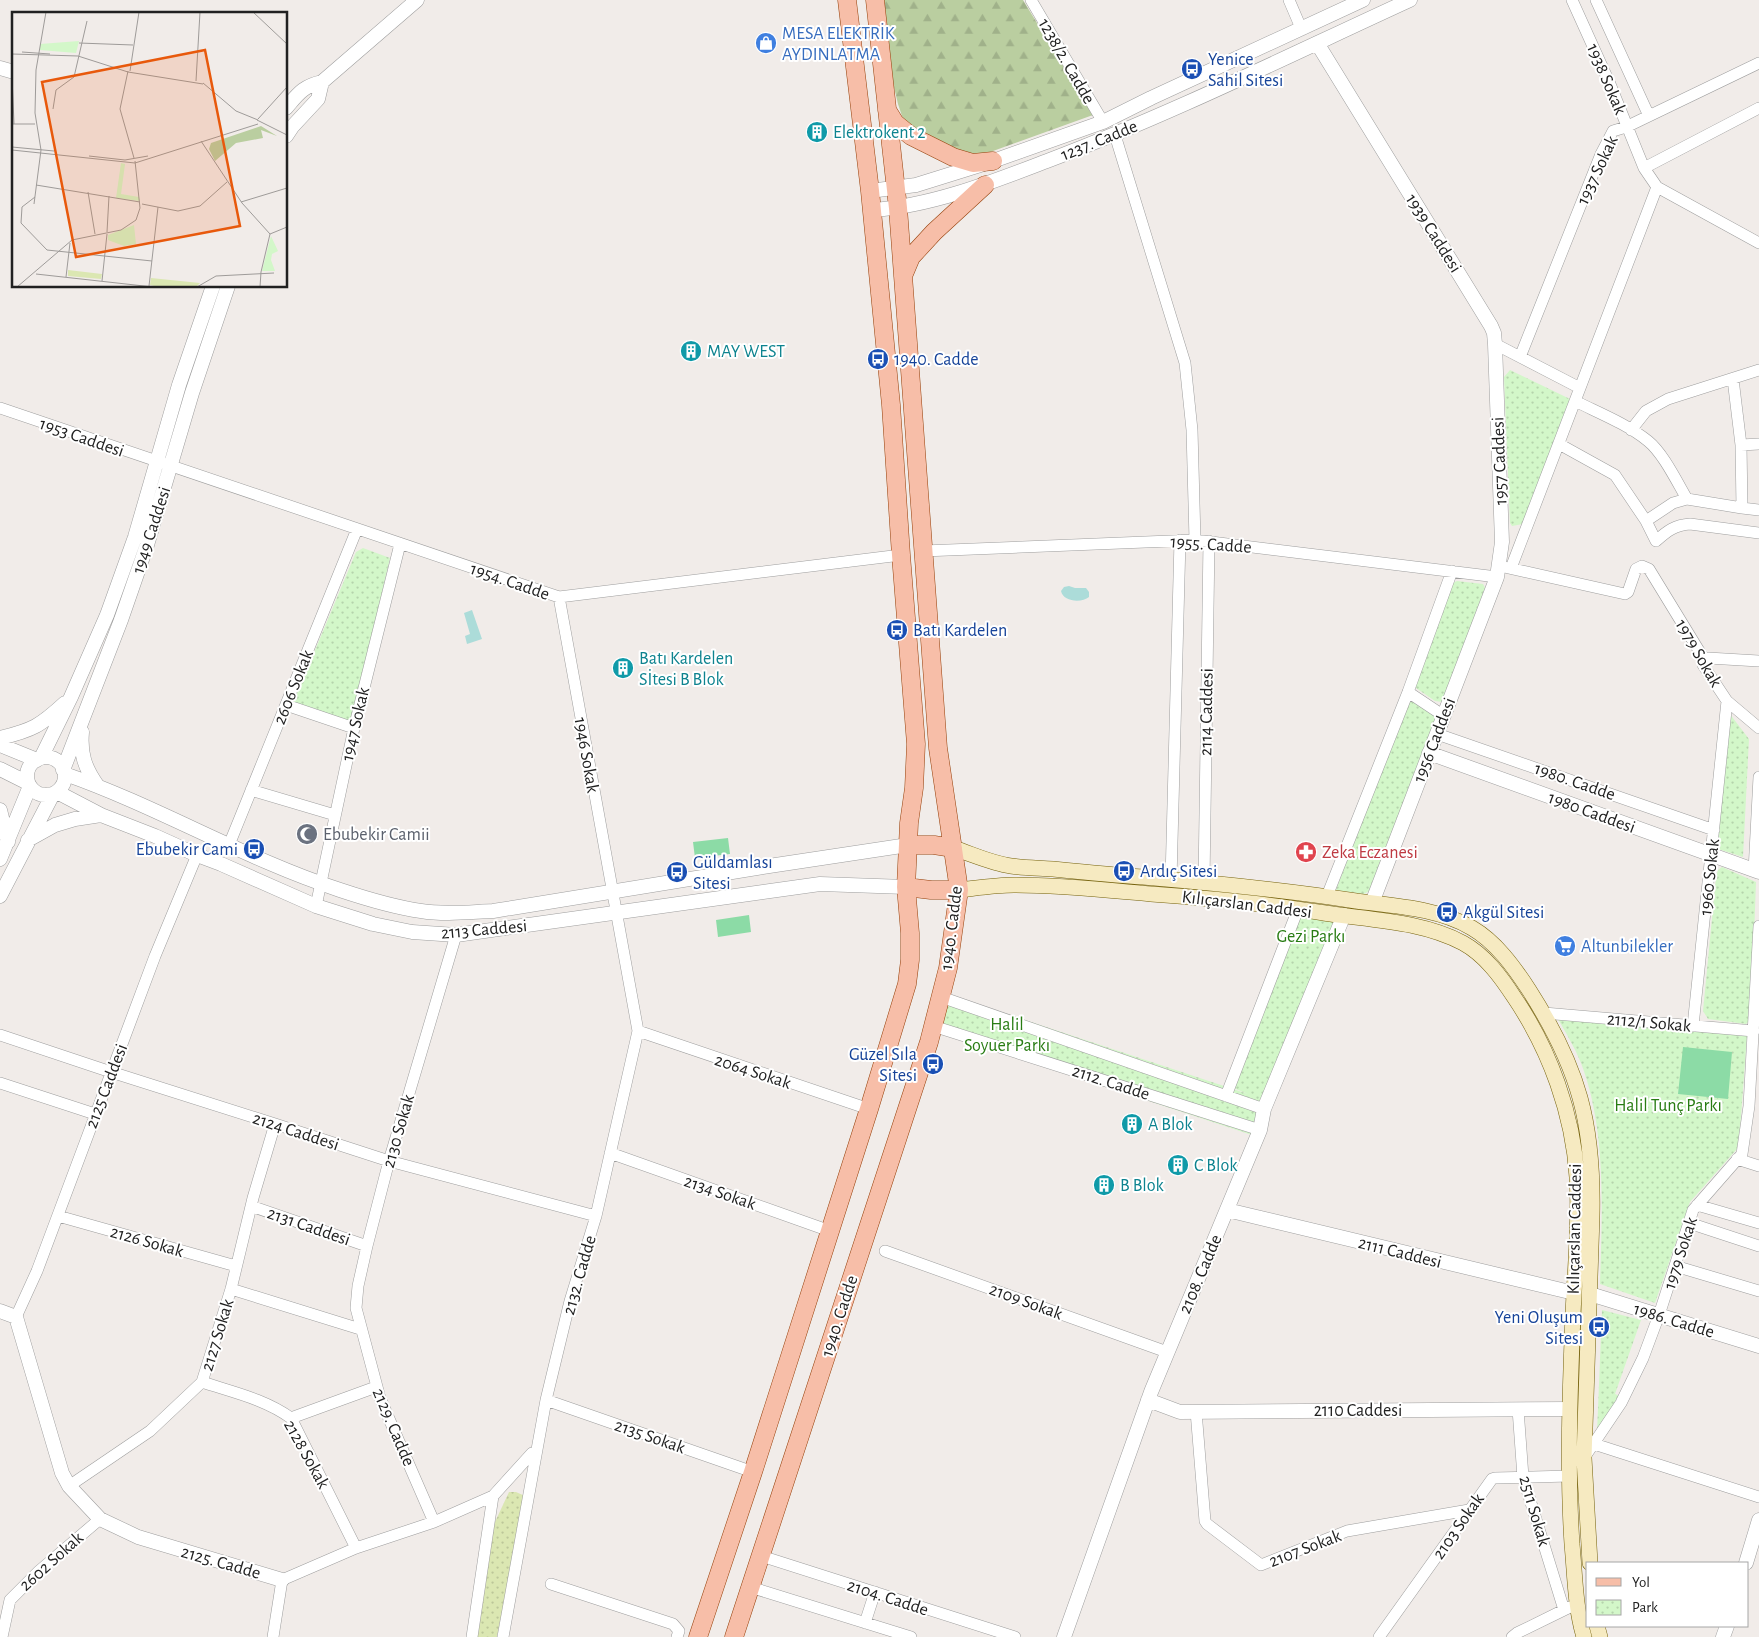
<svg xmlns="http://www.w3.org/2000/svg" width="1759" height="1637" viewBox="0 0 1759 1637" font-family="'Alegreya Sans',sans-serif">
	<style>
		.grass { fill: url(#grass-dots) }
		.forest { fill: url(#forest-firs) }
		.park { fill: url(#park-dots) }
		.pitch { fill: #8cdba6 }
		.water { fill: #acdcd9 }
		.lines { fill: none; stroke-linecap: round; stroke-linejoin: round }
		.minor-casing { stroke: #9e9e9e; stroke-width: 12 }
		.tertiary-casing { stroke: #9e9e9e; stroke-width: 15 }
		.secondary-casing { stroke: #75620c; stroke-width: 16 }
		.primary-casing { stroke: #953f09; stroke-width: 19 }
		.minor { stroke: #fff; stroke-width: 11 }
		.tertiary { stroke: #fff; stroke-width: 14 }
		.secondary { stroke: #f6eac1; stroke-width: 15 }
		.primary { stroke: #f7bea8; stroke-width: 18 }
		.labels { text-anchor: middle; stroke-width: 4; stroke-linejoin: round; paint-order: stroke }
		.shop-label { font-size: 18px; fill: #366cbe; stroke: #fff; text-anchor: start }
		.transit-label { font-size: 18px; fill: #164399; stroke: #fff; text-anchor: start }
		.street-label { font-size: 18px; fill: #212121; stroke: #fff }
		.culture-label { font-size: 18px; fill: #0d838f; stroke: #fff; text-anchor: start }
		.worship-label { font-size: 18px; fill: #5b616d; stroke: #fff; text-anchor: start }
		.health-label { font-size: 18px; fill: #be3a42; stroke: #fff; text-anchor: start }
		.park-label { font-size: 18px; fill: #287c13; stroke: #fff }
		.inset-road { fill: none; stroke: #9e9b99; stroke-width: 1 }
		.view { fill: #e8590c; fill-opacity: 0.15; stroke: #e8590c; stroke-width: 2.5 }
		.inset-edge { fill: none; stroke: #212121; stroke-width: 2.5 }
	</style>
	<defs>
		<pattern id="grass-dots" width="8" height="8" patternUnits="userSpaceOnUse" patternTransform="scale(1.25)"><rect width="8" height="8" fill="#dbe7b2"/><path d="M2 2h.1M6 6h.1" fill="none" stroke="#bcc699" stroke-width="1.8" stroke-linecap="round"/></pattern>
		<pattern id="forest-firs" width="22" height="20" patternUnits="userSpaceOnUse" patternTransform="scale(1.25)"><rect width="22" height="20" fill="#bacea0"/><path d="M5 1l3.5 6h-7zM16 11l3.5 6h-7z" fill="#a0b18a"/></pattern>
		<pattern id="park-dots" width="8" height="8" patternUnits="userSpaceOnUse" patternTransform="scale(1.25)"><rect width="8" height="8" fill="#d3f7c9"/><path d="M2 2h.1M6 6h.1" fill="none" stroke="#b5d3ac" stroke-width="1.8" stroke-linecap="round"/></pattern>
	</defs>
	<rect width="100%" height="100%" fill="#f1ece9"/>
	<path class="grass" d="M 509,1492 L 516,1492 L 525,1496 L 497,1637 L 475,1637 L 494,1524 Z"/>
	<path class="forest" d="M 882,0 L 1023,0 L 1093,115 L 982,155 L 965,156 L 904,122 L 898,104 L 893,83 Z"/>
	<path class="park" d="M 1510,370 L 1570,399 L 1523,524 L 1512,526 L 1510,523 L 1504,377 Z
		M 363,548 L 390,558 L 352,722 L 293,703 L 356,552 Z
		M 1457,581 L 1483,584 L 1485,588 L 1442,702 L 1435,701 L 1416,688 L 1415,684 L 1453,583 Z
		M 1409,700 L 1412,700 L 1434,716 L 1435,720 L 1369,891 L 1364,894 L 1336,890 L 1407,701 Z
		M 1726,709 L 1749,739 L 1743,857 L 1712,847 Z
		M 1722,867 L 1756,882 L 1751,1019 L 1746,1024 L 1708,1019 L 1703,1011 L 1716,877 L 1718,870 Z
		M 1298,914 L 1334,922 L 1258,1137 L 936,1031 L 947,994 L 1248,1094 L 1231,1087 Z
		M 1558,1019 L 1747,1036 L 1739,1143 L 1737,1149 L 1690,1202 L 1655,1303 L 1600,1284 C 1602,1213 1607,1131 1581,1063 C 1575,1048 1566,1033 1558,1019 Z
		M 1602,1310 L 1641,1320 L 1615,1394 L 1620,1396 L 1597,1433 Z"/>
	<path class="pitch" d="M 728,838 L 730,854 L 695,858 L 693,842 Z
		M 749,915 L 751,932 L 718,937 L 716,920 Z
		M 1683,1047 L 1732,1052 L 1728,1099 L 1678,1094 Z"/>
	<path class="water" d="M 1069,586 L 1075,588 L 1086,588 L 1089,592 L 1089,597 C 1082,603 1063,602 1061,591 L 1064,587 Z
		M 472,610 L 482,639 L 467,644 L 465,636 L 470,634 L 464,613 Z"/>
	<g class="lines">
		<g class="minor-casing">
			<path id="minor" d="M 1031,0 L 1103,122
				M 1289,0 L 1301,28
				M 1572,0 L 1610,84 L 1644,168 L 1657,187 L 1759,243
				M 1596,0 L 1649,116
				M 1115,135 L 1185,363 L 1192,430 L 1195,540
				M 1644,168 L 1759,108
				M 1495,344 L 1580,388
				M 1520,357 L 1601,154 L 1613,131 L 1626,127 L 1759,63
				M 1733,379 L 1741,445 L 1742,508 L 1759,510
				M 1575,401 C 1599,413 1627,424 1648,441 C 1663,453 1677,482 1687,499 L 1742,508
				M 0,408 L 559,597 L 901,555
				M 1631,430 L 1646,411 L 1668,399 L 1759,370
				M 1559,444 L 1615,475 L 1646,521 L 1673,503 L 1687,499
				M 1741,445 L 1759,444
				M 1646,521 L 1656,541 C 1667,531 1675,525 1690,524 L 1759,533
				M 923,551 L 1195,540 L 1497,577
				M 1504,567 L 1625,594 L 1628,592 L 1636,569 L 1642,566 L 1649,569 L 1704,659 L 1703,665 L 1727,701 L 1759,728
				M 1511,568 L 1657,187
				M 1704,659 L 1708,658 L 1759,661
				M 1408,692 L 1444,716
				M 286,705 L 354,728
				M 1437,734 L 1714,830
				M 251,790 L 335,815
				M 229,845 L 357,529
				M 1754,871 L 1759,777
				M 1171,880 L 1180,540
				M 1204,882 L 1209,541
				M 1327,896 L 1408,692 L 1452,571
				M 316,906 L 354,728 L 400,544
				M 941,997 L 1264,1109
				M 1544,1013 L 1754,1031
				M 933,1026 L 1260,1130
				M 1693,1026 L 1727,701
				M 638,1031 L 869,1109
				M 0,1035 L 111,1072 L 275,1124 L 389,1161 L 596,1216
				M 0,1083 L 95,1114
				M 1226,1096 L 1298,909
				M 610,1153 L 830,1231
				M 1737,1159 L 1759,1166
				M 1697,1205 L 1759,1223
				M 251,1206 L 367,1246
				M 58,1216 L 236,1266
				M 1689,1223 L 1759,1246
				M 885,1251 L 1167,1352
				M 1675,1266 L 1759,1291
				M 231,1289 L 360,1329
				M 16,1317 L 37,1271 L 155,956 L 197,855
				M 202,1382 C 232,1392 265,1399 291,1418 L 356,1548
				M 546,1400 L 753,1472
				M 1518,1409 L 1523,1477 L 1564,1610
				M 1196,1411 L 1205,1521 L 1207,1524 L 1261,1565 L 1347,1531 L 1469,1510
				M 291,1418 L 376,1387
				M 1594,1444 L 1759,1497
				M 1584,1458 L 1621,1403 L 1643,1358 L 1659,1315 L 1693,1210 L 1742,1154 L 1749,1106 L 1759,926
				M 69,1486 L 150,1431 L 202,1382 L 231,1289 L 253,1198 L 275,1124
				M 434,1522 L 380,1398 L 356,1308 L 358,1286 L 367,1246 L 389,1161 L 456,935
				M 761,1556 L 1015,1637
				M 551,1584 L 673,1624 L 679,1631 L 677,1637
				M 750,1587 L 911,1637
				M 865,1623 L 875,1592
				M 2,1637 L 10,1600 L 39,1571 L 100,1519
				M 273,1637 L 282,1580 L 356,1548 L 434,1522 L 493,1496 L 532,1453 L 535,1453
				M 472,1637 L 493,1496
				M 503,1637 L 546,1400 L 570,1301 L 596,1216 L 638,1031 L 559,597
				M 1379,1637 L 1492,1479 L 1495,1478 L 1569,1476
				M 1512,1637 L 1517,1633 L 1570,1607"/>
		</g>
		<g class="tertiary-casing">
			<path id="tertiary" d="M 1317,43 L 1491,326 L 1494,333 L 1495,344 L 1502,542 L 1497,577 L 1372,903
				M 0,68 L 14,72
				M 286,108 C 298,94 303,86 322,82 L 417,0
				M 286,136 L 292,127 L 318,99 L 322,82
				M 870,191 L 916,185 L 993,161 L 1103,122 L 1151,98 L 1363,0
				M 872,210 C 932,206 992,182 1047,161 C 1171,114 1290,55 1410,0
				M 82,732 C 80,754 85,768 97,785
				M 0,738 C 33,730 40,726 65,703
				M 0,745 L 37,760
				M 1429,753 L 1759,872
				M27 776a19 19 0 1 1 38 0a19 19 0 1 1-38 0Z
				M 41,758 L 71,697 L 107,615 L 135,537 L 179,385 L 213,286
				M 0,769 L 28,783
				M 63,770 L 121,620 L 147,545 L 192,393 L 228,286
				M 65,774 C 159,807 245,859 340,890 C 367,899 393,907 421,911 C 445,915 469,912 493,911 L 769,866 L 908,845
				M 57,792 L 101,815 L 155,836 L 197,855 L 221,864 L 316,906 L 373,924 L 412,932 L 456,935 L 820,884 L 906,887
				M 0,810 L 8,842
				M 28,840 L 55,825 L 75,819 L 101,815
				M 0,859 L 30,786
				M 0,896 L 53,794
				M 1227,1210 L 1574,1293
				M 1590,1294 L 1759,1346
				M 0,1311 L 16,1317 L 62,1473 L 69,1486 L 100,1519 L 138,1537 L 282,1580
				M 1148,1400 L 1180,1412 L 1570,1409
				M 1746,1563 L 1759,1520
				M 1064,1637 L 1151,1392 L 1260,1130 L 1264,1109 L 1344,915
				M 1723,1637 L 1727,1626"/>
		</g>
		<g class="secondary-casing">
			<path id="secondary" d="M 953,848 C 972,854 991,863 1011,866 C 1025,868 1039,868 1053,869 C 1083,872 1113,875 1143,877 C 1214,883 1285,890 1356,901 C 1394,906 1438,908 1472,928 C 1496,942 1514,967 1529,990 C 1579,1068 1594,1124 1592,1216 L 1584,1458 L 1590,1563
				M 959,890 C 977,888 996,885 1014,885 C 1060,885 1106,890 1151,894 C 1207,898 1263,903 1318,912 C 1366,920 1420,920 1463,943 C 1485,955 1501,977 1514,997 C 1550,1050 1573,1114 1577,1177 C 1580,1222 1575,1269 1573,1314 C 1570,1391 1567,1468 1572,1544 C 1575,1575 1575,1607 1584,1637
				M 1597,1626 L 1600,1637"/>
		</g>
		<g class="primary-casing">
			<path id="primary" d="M 887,110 L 895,123 L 911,136 L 953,157 L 973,163 L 993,161
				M 903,276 L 911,257 L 934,232 L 985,185
				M 908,845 L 934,845 L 953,848
				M 906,887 L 931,890 L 959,890
				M 698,1637 L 753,1472 L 869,1109 L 907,984 L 910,960 L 910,933 L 906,887 L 909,823 L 914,788 L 916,744 L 901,555 L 891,405 L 870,191 L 847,0
				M 734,1637 L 929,1042 L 948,968 L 959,890 L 938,748 L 898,208 L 875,0"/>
		</g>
		<use href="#minor" class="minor"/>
		<use href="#tertiary" class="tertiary"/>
		<use href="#secondary" class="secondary"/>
		<use href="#primary" class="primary"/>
	</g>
	<defs>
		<g id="shop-disc" transform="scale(1.125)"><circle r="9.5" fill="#3f7fe0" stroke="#fff"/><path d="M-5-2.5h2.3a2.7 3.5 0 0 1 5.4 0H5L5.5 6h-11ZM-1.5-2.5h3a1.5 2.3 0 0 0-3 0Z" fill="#fff"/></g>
		<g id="bus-disc" transform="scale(1.125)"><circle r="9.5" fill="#1a4fb4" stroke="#fff"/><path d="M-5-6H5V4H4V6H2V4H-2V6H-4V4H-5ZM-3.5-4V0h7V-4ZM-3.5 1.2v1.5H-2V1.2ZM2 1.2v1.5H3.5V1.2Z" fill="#fff"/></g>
		<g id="building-disc" transform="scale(1.125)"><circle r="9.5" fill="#0f9aa8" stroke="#fff"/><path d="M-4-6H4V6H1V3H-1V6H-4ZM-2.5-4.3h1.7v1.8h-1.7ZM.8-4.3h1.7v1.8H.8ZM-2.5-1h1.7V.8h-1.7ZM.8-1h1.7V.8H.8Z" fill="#fff"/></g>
		<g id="mosque-disc" transform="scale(1.125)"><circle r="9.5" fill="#6b7280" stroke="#fff"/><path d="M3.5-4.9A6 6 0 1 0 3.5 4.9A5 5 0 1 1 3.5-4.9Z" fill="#fff"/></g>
		<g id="pharmacy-disc" transform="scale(1.125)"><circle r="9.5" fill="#e0444e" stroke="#fff"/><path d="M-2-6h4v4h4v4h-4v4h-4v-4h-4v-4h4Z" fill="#fff"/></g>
		<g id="supermarket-disc" transform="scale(1.125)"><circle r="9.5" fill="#3f7fe0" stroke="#fff"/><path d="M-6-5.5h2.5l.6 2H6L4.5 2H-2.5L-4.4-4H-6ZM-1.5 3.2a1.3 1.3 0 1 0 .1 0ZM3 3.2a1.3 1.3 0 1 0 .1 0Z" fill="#fff"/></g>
	</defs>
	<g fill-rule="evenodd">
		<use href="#shop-disc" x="766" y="43"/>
		<use href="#bus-disc" x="1192" y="69"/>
		<use href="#building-disc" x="817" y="132"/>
		<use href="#building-disc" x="691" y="351"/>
		<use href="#bus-disc" x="878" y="359"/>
		<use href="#bus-disc" x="897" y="630"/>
		<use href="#building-disc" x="623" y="668"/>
		<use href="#mosque-disc" x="307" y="834"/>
		<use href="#bus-disc" x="254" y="849"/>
		<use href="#pharmacy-disc" x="1306" y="852"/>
		<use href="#bus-disc" x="1124" y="871"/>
		<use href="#bus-disc" x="677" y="872"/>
		<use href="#bus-disc" x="1447" y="912"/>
		<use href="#supermarket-disc" x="1565" y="946"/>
		<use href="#bus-disc" x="933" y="1064"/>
		<use href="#building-disc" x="1132" y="1124"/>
		<use href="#building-disc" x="1178" y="1165"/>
		<use href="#building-disc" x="1104" y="1185"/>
		<use href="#bus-disc" x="1599" y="1327"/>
	</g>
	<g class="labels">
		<g class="shop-label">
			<text x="782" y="39">MESA ELEKTRİK<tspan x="782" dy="21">AYDINLATMA</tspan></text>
			<text x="1581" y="952">Altunbilekler</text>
		</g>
		<g class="transit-label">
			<text x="1208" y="65">Yenice<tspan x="1208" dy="21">Sahil Sitesi</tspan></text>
			<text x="894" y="365">1940. Cadde</text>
			<text x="913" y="636">Batı Kardelen</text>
			<text x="238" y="855" text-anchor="end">Ebubekir Cami</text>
			<text x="693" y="868">Güldamlası<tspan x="693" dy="21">Sitesi</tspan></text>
			<text x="1140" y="877">Ardıç Sitesi</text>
			<text x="1463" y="918">Akgül Sitesi</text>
			<text x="917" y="1060" text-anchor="end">Güzel Sıla<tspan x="917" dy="21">Sitesi</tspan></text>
			<text x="1583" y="1323" text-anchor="end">Yeni Oluşum<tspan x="1583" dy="21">Sitesi</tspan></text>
		</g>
		<g class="street-label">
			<text transform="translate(1067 61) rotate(60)" y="6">1238/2. Cadde</text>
			<text transform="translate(1607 79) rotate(67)" y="6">1938 Sokak</text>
			<text transform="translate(1099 140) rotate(-22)" y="6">1237. Cadde</text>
			<text transform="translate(1597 170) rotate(-65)" y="6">1937 Sokak</text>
			<text transform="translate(1434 233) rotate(58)" y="6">1939 Caddesi</text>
			<text transform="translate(82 437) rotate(19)" y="6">1953 Caddesi</text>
			<text transform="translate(1499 461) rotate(-92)" y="6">1957 Caddesi</text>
			<text transform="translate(151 530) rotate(-72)" y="6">1949 Caddesi</text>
			<text transform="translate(1211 544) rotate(4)" y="6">1955. Cadde</text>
			<text transform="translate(510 581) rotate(19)" y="6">1954. Cadde</text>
			<text transform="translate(1699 653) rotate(60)" y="6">1979 Sokak</text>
			<text transform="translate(293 687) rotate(-68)" y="6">2606 Sokak</text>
			<text transform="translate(1206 712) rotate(-89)" y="6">2114 Caddesi</text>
			<text transform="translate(355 724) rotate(-77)" y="6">1947 Sokak</text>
			<text transform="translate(1434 740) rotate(-69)" y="6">1956 Caddesi</text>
			<text transform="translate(587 755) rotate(80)" y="6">1946 Sokak</text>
			<text transform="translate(1575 781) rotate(19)" y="6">1980. Cadde</text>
			<text transform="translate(1592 812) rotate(20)" y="6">1980 Caddesi</text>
			<text transform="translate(1709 877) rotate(-84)" y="6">1960 Sokak</text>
			<text transform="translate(1247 904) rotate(7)" y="6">Kılıçarslan Caddesi</text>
			<text transform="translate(951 928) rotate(-83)" y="6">1940. Cadde</text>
			<text transform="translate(484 929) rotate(-5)" y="6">2113 Caddesi</text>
			<text transform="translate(1649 1022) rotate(5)" y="6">2112/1 Sokak</text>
			<text transform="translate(753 1071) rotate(18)" y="6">2064 Sokak</text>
			<text transform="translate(1111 1082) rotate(18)" y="6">2112. Cadde</text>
			<text transform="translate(106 1086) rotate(-69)" y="6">2125 Caddesi</text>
			<text transform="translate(296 1131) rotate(18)" y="6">2124 Caddesi</text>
			<text transform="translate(398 1131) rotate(-74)" y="6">2130 Sokak</text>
			<text transform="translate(720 1192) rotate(19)" y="6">2134 Sokak</text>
			<text transform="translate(309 1226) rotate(19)" y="6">2131 Caddesi</text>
			<text transform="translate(1574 1229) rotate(-89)" y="6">Kılıçarslan Caddesi</text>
			<text transform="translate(147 1241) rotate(16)" y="6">2126 Sokak</text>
			<text transform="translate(1400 1252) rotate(14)" y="6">2111 Caddesi</text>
			<text transform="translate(1680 1253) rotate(-72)" y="6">1979 Sokak</text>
			<text transform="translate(1200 1274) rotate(-67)" y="6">2108. Cadde</text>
			<text transform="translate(579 1275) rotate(-74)" y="6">2132. Cadde</text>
			<text transform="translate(1026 1301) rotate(20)" y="6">2109 Sokak</text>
			<text transform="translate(839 1316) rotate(-72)" y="6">1940. Cadde</text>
			<text transform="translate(1674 1320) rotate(17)" y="6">1986. Cadde</text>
			<text transform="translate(217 1335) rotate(-73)" y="6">2127 Sokak</text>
			<text x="1358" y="1416">2110 Caddesi</text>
			<text transform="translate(394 1427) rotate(67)" y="6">2129. Cadde</text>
			<text transform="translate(650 1436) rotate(19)" y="6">2135 Sokak</text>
			<text transform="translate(307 1454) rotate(61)" y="6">2128 Sokak</text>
			<text transform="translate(1535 1511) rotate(74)" y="6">2511 Sokak</text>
			<text transform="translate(1458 1526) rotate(-55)" y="6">2103 Sokak</text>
			<text transform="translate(1305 1548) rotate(-21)" y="6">2107 Sokak</text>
			<text transform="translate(51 1561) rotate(-42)" y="6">2602 Sokak</text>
			<text transform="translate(221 1562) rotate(16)" y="6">2125. Cadde</text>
			<text transform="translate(888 1597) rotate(18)" y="6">2104. Cadde</text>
		</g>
		<g class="culture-label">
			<text x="833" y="138">Elektrokent 2</text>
			<text x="707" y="357">MAY WEST</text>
			<text x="639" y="664">Batı Kardelen<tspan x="639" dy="21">Sİtesi B Blok</tspan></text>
			<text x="1148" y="1130">A Blok</text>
			<text x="1194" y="1171">C Blok</text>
			<text x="1120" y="1191">B Blok</text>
		</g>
		<g class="worship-label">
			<text x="323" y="840">Ebubekir Camii</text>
		</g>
		<g class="health-label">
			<text x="1322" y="858">Zeka Eczanesi</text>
		</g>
		<g class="park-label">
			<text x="1311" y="942">Gezi Parkı</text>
			<text x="1007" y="1030">Halil<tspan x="1007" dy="21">Soyuer Parkı</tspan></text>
			<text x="1668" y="1111">Halil Tunç Parkı</text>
		</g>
	</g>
	<g transform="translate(12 12)">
		<rect width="275" height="275" fill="#f1ece9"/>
		<path d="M 56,258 L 90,262 L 89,267 L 56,264 ZM 139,266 L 188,271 L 184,275 L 146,275 L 138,273 Z" fill="#dbe7b2"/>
		<path d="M 249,114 L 265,124 L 249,118 L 251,126 L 224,131 L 203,149 L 197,137 L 199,131 Z" fill="#bacea0"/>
		<path d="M 67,29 L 64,41 L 28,38 L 28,32 ZM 109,151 L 113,152 L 109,182 L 127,185 L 128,189 L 104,186 ZM 122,213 L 124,232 L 112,234 L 96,228 L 96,223 ZM 259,224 L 266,239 L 260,242 L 259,248 L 263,259 L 250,259 Z" fill="#d3f7c9"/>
		<path class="inset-road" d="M 241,0 L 275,32M 67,31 L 121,33M 10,40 L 38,42M 0,42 L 66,44 L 116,60 L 191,72M 116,59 L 108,97 L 122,146M 118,59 L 127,0M 0,65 L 2,112M 184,69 L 188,0M 191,71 L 224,99 L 246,108M 41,97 L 44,78 L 62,65 L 75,9M 246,107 L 275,75M 245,108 L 275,123M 0,112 L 23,112M 189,129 L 230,191 L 258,222M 0,135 L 42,139M 0,138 L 123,151 L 246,112M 77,144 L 113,148 L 136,144M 24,173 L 128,190M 76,180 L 83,222M 229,190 L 275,176M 22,192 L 29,138 L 23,101 L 24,58 L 34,0M 130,192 L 166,199 L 188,194 L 215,170M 10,195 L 9,211 L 35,238 L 140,249M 10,195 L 23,185M 95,220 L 97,184M 258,222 L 275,215M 249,260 L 258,222M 24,262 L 141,275M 54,265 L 58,231M 90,269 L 95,222M 137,274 L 146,195M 5,275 L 60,228 L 109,218 L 124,208 L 128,196 L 123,149M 185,275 L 204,264 L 262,261M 248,275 L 249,260"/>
		<path class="view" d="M 193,38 L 228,214 L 64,245 L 30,70 Z"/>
		<rect width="275" height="275" class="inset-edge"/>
	</g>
	<rect x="1586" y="1562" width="162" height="65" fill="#ffffff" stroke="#a6a6a6"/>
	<rect x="1596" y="1578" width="25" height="8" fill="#f7bea8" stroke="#a6a6a6"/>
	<text x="1632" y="1587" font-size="15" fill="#212121">Yol</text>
	<rect x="1596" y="1600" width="25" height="15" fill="url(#park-dots)" stroke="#a6a6a6"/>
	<text x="1632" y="1612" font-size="15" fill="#212121">Park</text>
</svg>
